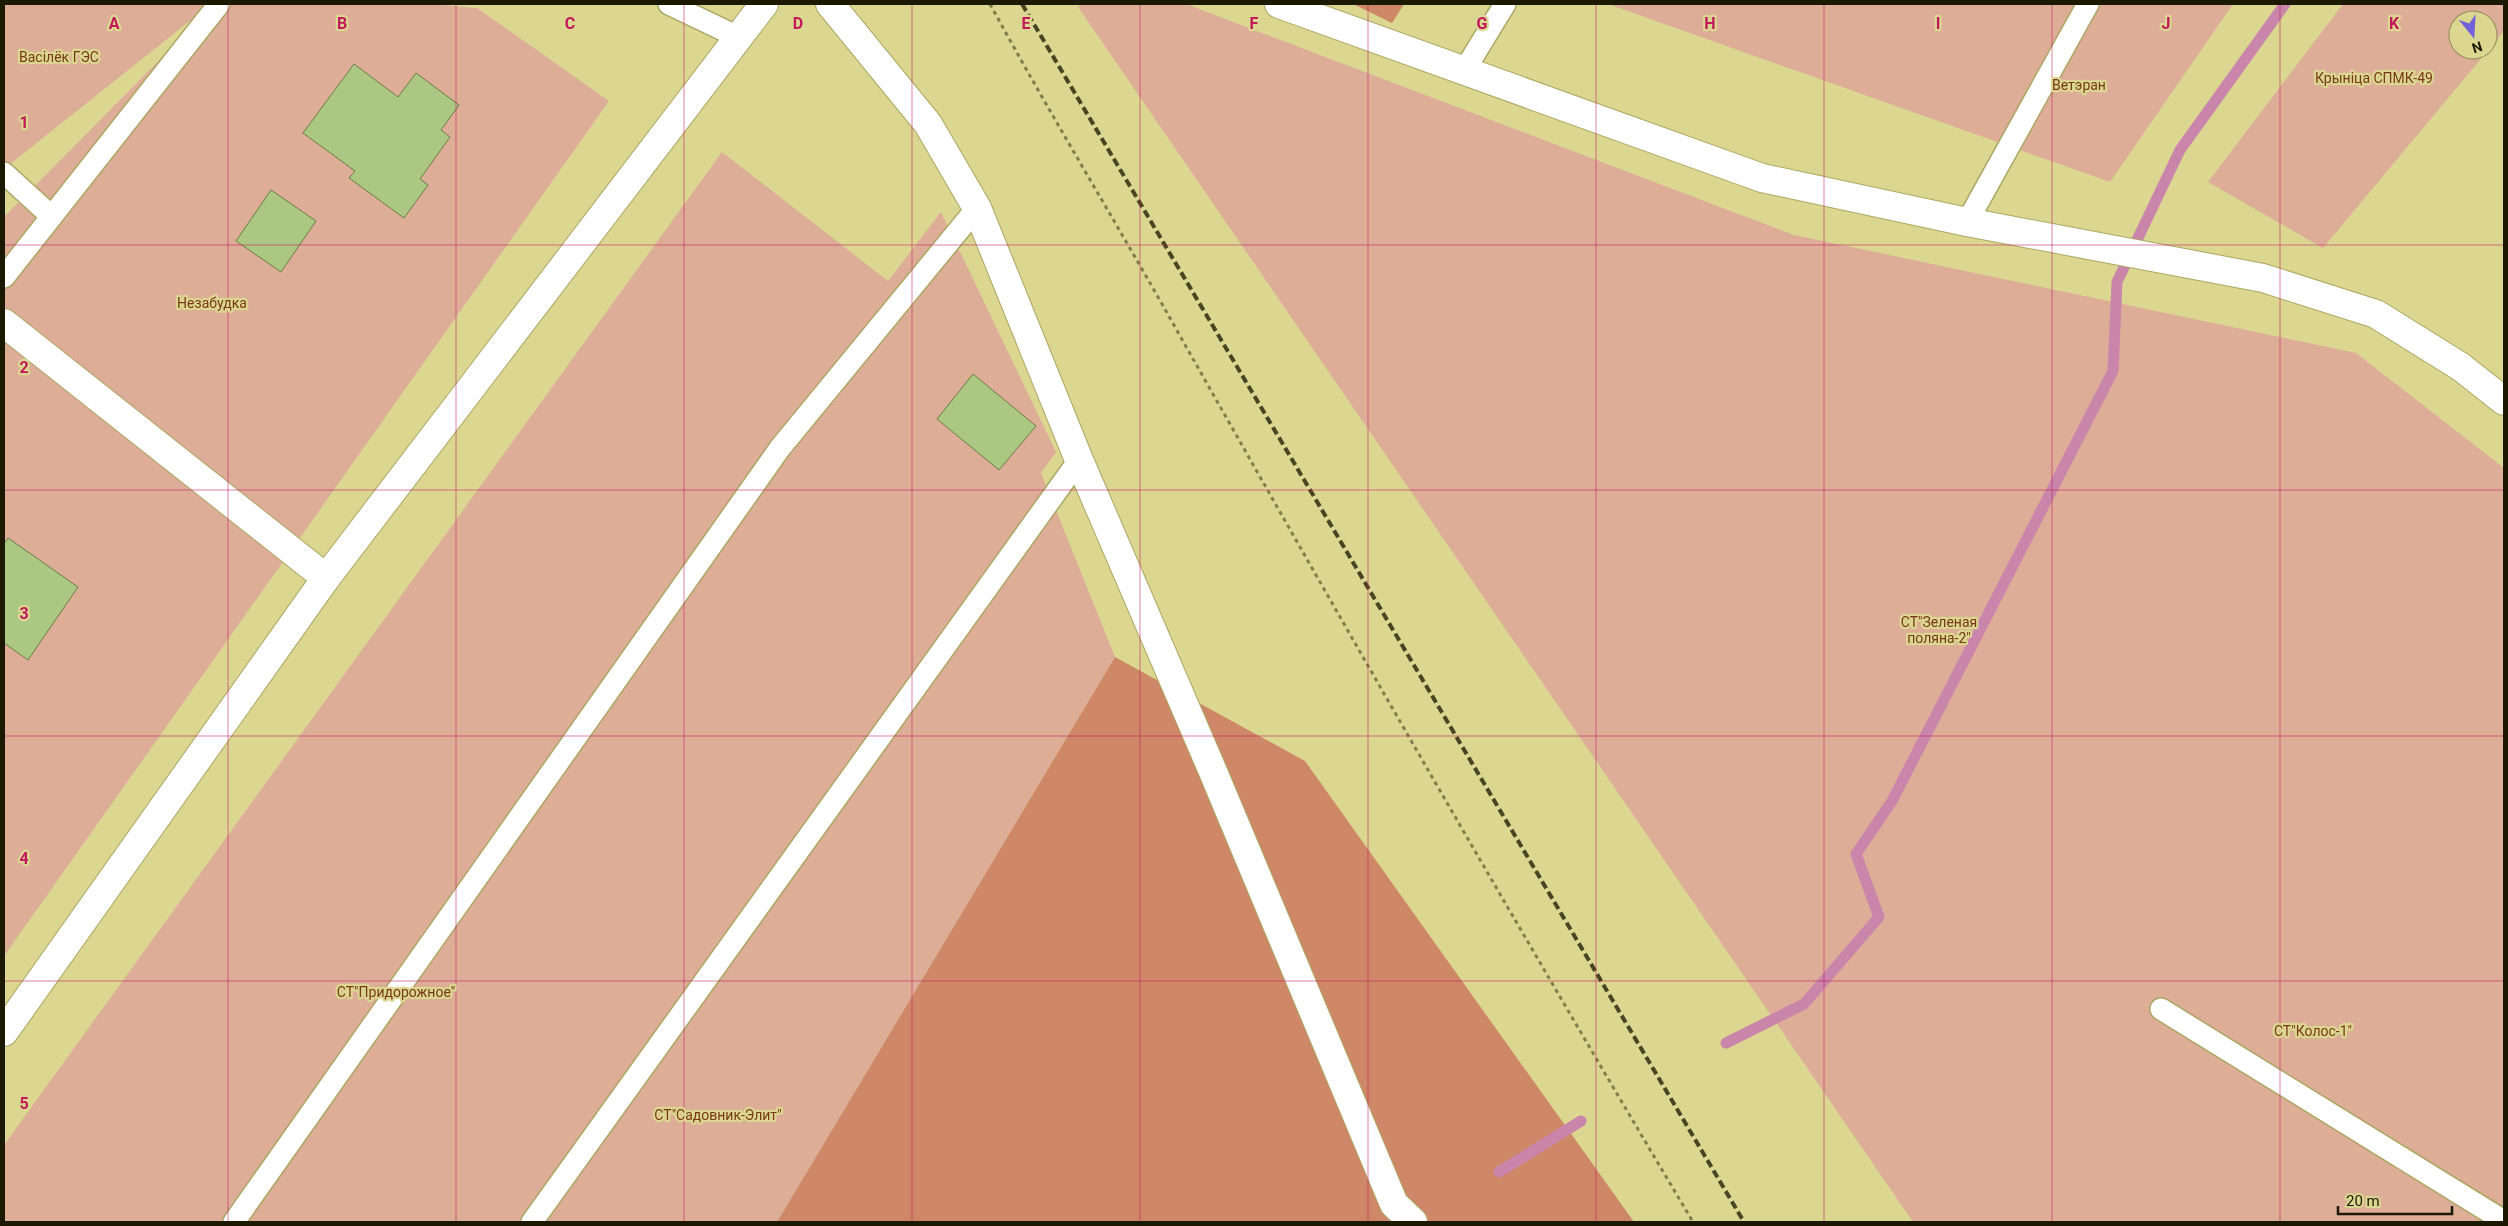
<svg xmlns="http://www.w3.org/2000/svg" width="2508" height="1226" viewBox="0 0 2508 1226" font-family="Roboto,sans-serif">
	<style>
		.green { fill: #ddad97; fill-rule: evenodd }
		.forest { fill: #ce8867 }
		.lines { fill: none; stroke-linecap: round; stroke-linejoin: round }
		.stream { stroke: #ca85ab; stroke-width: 11 }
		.building { fill: #acc782; stroke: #687f42 }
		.service-casing { stroke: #aba763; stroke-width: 24 }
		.minor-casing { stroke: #aba763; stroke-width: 30 }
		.tertiary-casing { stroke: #aba763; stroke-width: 30 }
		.path { stroke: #817e4d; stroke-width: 3; stroke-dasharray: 4 4; stroke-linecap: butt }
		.service { stroke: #fff; stroke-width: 21 }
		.minor { stroke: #fff; stroke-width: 28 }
		.tertiary { stroke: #fff; stroke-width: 28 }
		.rail { stroke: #484522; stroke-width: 4; stroke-dasharray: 8 4; stroke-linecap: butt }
		.grid { fill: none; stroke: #c2185b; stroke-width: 1; stroke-opacity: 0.55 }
		.labels { text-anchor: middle; stroke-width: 4.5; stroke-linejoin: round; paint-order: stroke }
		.park-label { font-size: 14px; fill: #793814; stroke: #dbd791 }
		.grid-label { font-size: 16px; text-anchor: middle; font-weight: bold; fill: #c2185b; stroke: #dbd791; stroke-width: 4.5; stroke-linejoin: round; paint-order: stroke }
	</style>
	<rect width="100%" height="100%" fill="#dbd791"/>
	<path class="green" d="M 4,4 L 211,4 L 4,169 Z
		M 215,4 L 430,4 L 477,8 L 609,101 L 4,956 L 4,217 Z
		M 1081,4 L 1186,4 L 1794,235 L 2356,353 L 2504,468 L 2504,1222 L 1913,1222 L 1078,7 Z
		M 1608,4 L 2233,4 L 2110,182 Z
		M 2343,4 L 2504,4 L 2504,31 L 2323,248 L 2208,182 ZM 2458,20 L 2488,20 L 2488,50 L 2458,50 Z
		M 722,152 L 888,281 L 941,212 L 1056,452 L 1041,473 L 1115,657 L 777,1222 L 4,1222 L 4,1145 Z"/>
	<path class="forest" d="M 1353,4 L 1404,4 L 1392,23 Z
		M 1115,657 L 1305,761 L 1634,1222 L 777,1222 Z"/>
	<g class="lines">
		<path class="stream" d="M 1726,1043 L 1804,1004 L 1879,917 L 1856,854 L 1892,801 L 2113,371 L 2117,282 L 2180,150 L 2285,4
			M 1499,1172 L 1581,1121"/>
	</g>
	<path class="building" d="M 354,64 L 398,97 L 416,73 L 459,105 L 441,130 L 450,137 L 420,179 L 428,185 L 404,218 L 349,178 L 355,171 L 303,133 Z
		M 271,190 L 316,221 L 281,272 L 236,241 Z
		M 973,374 L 1036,426 L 999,470 L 937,419 Z
		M 8,538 L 78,587 L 28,660 L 4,643 L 4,544 Z"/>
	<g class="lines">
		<g class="service-casing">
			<path id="service" d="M 669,4 L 738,37
				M 1464,71 L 1505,4
				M 4,173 L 50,215
				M 1967,222 L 2088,4
				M 4,277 L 219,4
				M 2161,1009 L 2504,1221
				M 234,1222 L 780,448 L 977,208
				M 532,1222 L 1079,460"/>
		</g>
		<g class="minor-casing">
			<path id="minor" d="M 830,4 L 928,124 L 977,208 L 1079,460 L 1214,774 L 1394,1204 L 1413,1222
				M 1279,4 L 1762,178 L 1967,222 L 2263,278 L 2376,314 L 2461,367 L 2504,401
				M 4,323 L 326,578"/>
		</g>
		<g class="tertiary-casing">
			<path id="tertiary" d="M 4,1032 L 326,578 L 764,4"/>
		</g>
		<path class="path" d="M 990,4 C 1045,105 1105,204 1162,304 C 1336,612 1512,918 1693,1222"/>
		<use href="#service" class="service"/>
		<use href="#minor" class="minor"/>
		<use href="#tertiary" class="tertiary"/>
		<path class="rail" d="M 1022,4 L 1744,1222"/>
	</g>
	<path class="grid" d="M 228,4 L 228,1222M 456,4 L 456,1222M 684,4 L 684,1222M 912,4 L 912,1222M 1140,4 L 1140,1222M 1368,4 L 1368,1222M 1596,4 L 1596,1222M 1824,4 L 1824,1222M 2052,4 L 2052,1222M 2280,4 L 2280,1222M 4,245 L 2504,245M 4,490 L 2504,490M 4,736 L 2504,736M 4,981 L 2504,981"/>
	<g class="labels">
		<g class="park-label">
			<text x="59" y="62">Васілёк ГЭС</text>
			<text x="2374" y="83">Крыніца СПМК-49</text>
			<text x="2079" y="90">Ветэран</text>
			<text x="212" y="308">Незабудка</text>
			<text x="1939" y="627">СТ"Зеленая<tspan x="1939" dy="16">поляна-2"</tspan></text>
			<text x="396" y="997">СТ"Придорожное"</text>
			<text x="2313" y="1036">СТ"Колос-1"</text>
			<text x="718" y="1120">СТ"Садовник-Элит"</text>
		</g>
	</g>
	<g class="grid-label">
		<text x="114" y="29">A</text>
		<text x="342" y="29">B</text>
		<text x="570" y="29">C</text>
		<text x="798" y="29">D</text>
		<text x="1026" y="29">E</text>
		<text x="1254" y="29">F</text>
		<text x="1482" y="29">G</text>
		<text x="1710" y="29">H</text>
		<text x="1938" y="29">I</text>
		<text x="2166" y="29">J</text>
		<text x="2394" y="29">K</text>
		<text x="24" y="128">1</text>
		<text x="24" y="373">2</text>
		<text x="24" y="619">3</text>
		<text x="24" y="864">4</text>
		<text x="24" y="1109">5</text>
	</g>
	<rect width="2508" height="1226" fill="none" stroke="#1b1900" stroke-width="10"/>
	<g transform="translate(2473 35) rotate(162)"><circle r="24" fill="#dbd791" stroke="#8e8b57"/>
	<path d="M0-4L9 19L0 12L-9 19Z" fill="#7260da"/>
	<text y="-8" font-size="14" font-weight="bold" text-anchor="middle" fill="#1b1900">N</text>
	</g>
	<path d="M2338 1206v8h114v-8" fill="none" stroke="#1b1900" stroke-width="2.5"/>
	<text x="2346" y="1206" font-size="15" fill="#1b1900" stroke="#dbd791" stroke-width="4" paint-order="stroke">20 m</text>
</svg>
